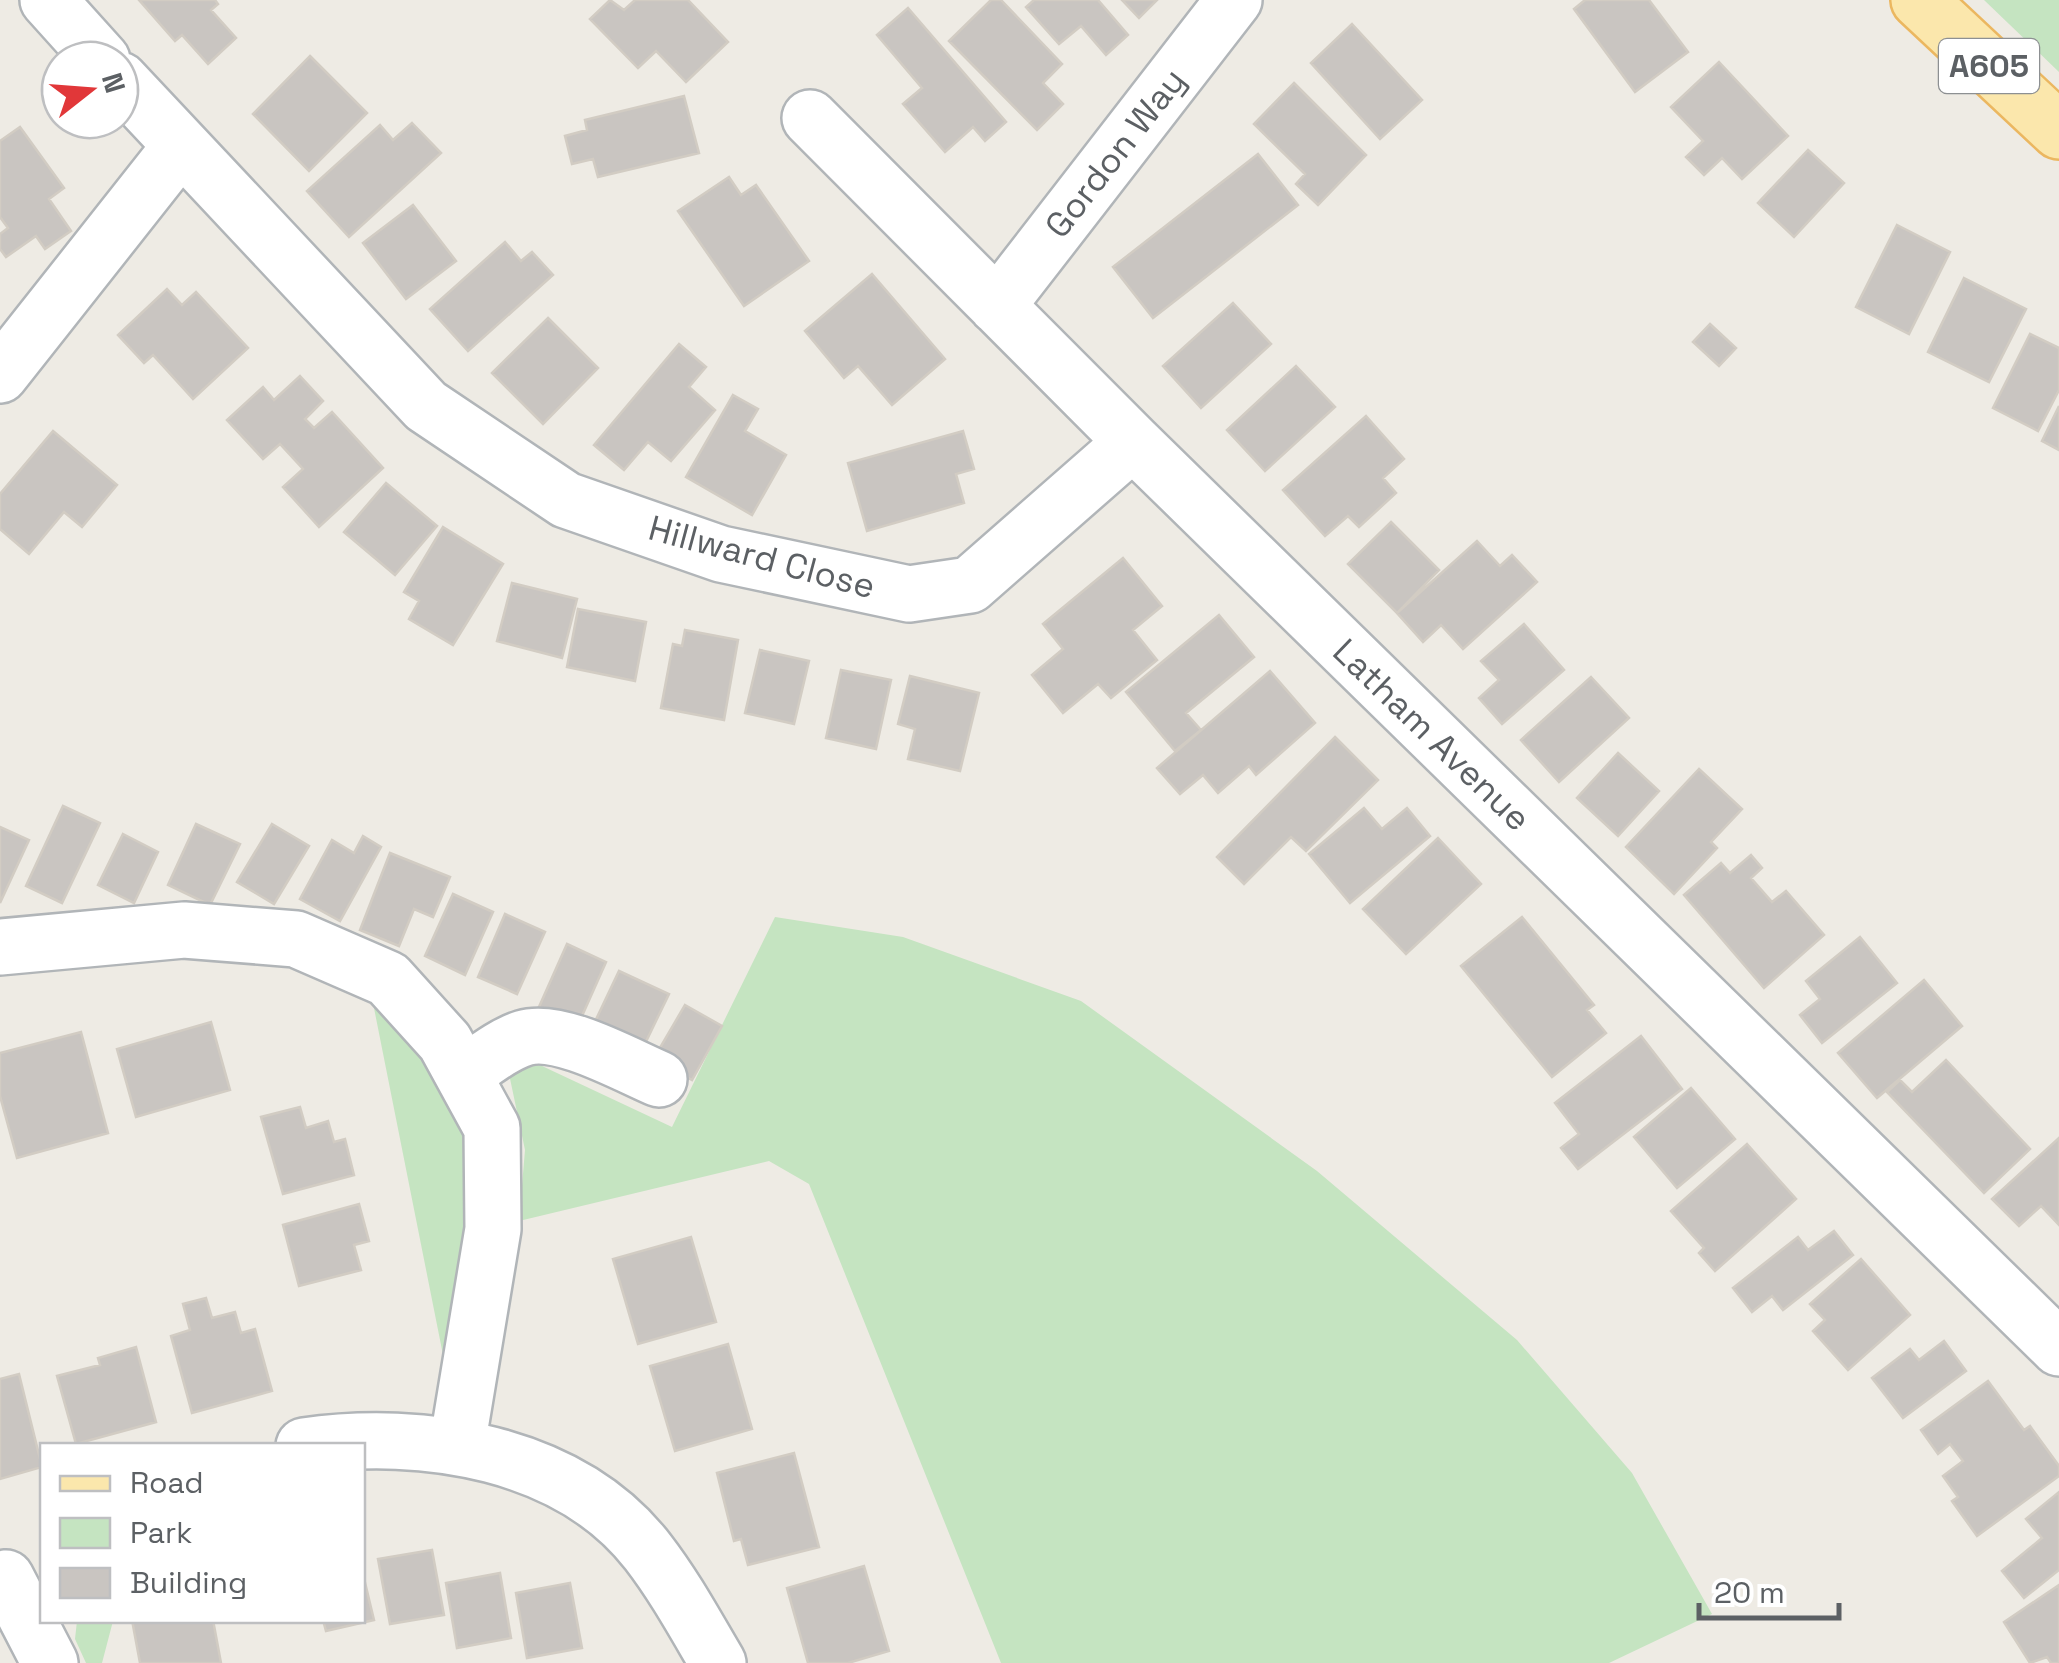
<svg xmlns="http://www.w3.org/2000/svg" width="2059" height="1663" viewBox="0 0 2059 1663" font-family="'Space Grotesk',sans-serif">
	<style>
		.green { fill: #c5e4c1 }
		.building { fill: #c9c5c1; stroke: #d2ccc3; stroke-width: 2.5 }
		.lines { fill: none; stroke-linecap: round; stroke-linejoin: round }
		.minor-casing { stroke: #b1b5b8; stroke-width: 60 }
		.major-casing { stroke: #ebb760; stroke-width: 60 }
		.minor { stroke: #fff; stroke-width: 55 }
		.major { stroke: #fbe7ac; stroke-width: 55 }
		.labels { text-anchor: middle; stroke-width: 9; stroke-linejoin: round; paint-order: stroke }
		.shield { fill: #fff; stroke: #8d9092; stroke-width: 2.5 }
		.shield-label { font-size: 32px; font-weight: bold; fill: #5c6064 }
		.street-label { font-size: 35px; fill: #5c6064; stroke: #fff }
	</style>
	<rect width="100%" height="100%" fill="#eeebe4"/>
	<path class="green" d="M 1984,0 L 2059,0 L 2059,72 Z
		M 775,917 L 903,937 L 1081,1001 L 1317,1171 L 1517,1340 L 1632,1473 L 1712,1614 L 1609,1663 L 1001,1663 L 809,1184 L 769,1161 L 519,1221 L 525,1150 L 508,1069 L 525,1058 L 672,1127 Z
		M 371,993 L 406,1016 L 472,1146 L 476,1229 L 445,1365 Z
		M 77,1621 L 113,1621 L 102,1663 L 86,1663 L 75,1639 Z"/>
	<path class="building" d="M 139,0 L 215,0 L 218,4 L 211,10 L 236,38 L 208,64 L 182,35 L 175,41 Z
		M 610,0 L 624,10 L 635,0 L 688,0 L 728,42 L 686,82 L 656,51 L 638,68 L 590,19 Z
		M 991,0 L 1001,0 L 1062,64 L 1043,83 L 1063,104 L 1037,130 L 949,41 Z
		M 1034,0 L 1098,0 L 1128,35 L 1106,55 L 1081,26 L 1059,44 L 1026,7 Z
		M 1122,0 L 1157,0 L 1139,18 Z
		M 1585,0 L 1649,0 L 1688,52 L 1635,92 L 1574,9 Z
		M 908,8 L 1006,122 L 985,141 L 973,127 L 945,152 L 903,104 L 922,88 L 877,35 Z
		M 1352,24 L 1422,100 L 1380,139 L 1311,63 Z
		M 310,56 L 367,113 L 309,171 L 253,114 Z
		M 1719,62 L 1788,136 L 1742,179 L 1722,158 L 1704,175 L 1686,157 L 1703,141 L 1671,107 Z
		M 1294,83 L 1366,155 L 1318,205 L 1296,184 L 1305,174 L 1254,124 Z
		M 684,96 L 699,153 L 598,177 L 593,159 L 572,164 L 565,136 L 587,130 L 585,120 Z
		M 412,123 L 441,153 L 349,237 L 307,191 L 380,125 L 393,140 Z
		M 20,127 L 64,188 L 49,199 L 71,231 L 45,249 L 36,236 L 6,257 L 0,249 L 0,234 L 8,228 L 0,217 L 0,141 Z
		M 1808,150 L 1844,183 L 1794,237 L 1758,203 Z
		M 1258,154 L 1298,205 L 1153,318 L 1113,267 Z
		M 729,177 L 741,195 L 756,185 L 809,261 L 744,306 L 678,211 Z
		M 413,205 L 456,261 L 406,299 L 363,243 Z
		M 1897,225 L 1950,252 L 1909,334 L 1856,307 Z
		M 505,242 L 521,261 L 532,252 L 553,275 L 468,351 L 430,309 Z
		M 872,274 L 945,359 L 892,405 L 858,366 L 844,378 L 805,331 Z
		M 1964,278 L 2026,309 L 1989,382 L 1928,352 Z
		M 167,289 L 182,305 L 196,292 L 248,348 L 193,399 L 153,355 L 144,363 L 118,335 Z
		M 1233,303 L 1271,344 L 1201,408 L 1163,366 Z
		M 548,318 L 598,368 L 543,424 L 492,373 Z
		M 1710,324 L 1736,348 L 1719,366 L 1693,342 Z
		M 2030,334 L 2059,348 L 2059,390 L 2038,431 L 1993,408 Z
		M 679,344 L 706,367 L 689,387 L 715,410 L 671,461 L 648,442 L 624,470 L 594,445 Z
		M 1296,366 L 1335,407 L 1265,471 L 1227,430 Z
		M 300,376 L 323,401 L 305,419 L 314,428 L 332,412 L 383,468 L 319,527 L 283,487 L 303,469 L 280,444 L 263,459 L 227,420 L 263,387 L 274,400 Z
		M 733,395 L 758,409 L 745,431 L 786,455 L 752,515 L 686,477 Z
		M 2059,406 L 2059,450 L 2042,441 Z
		M 1366,416 L 1404,459 L 1383,478 L 1396,493 L 1359,527 L 1348,516 L 1325,536 L 1283,490 Z
		M 53,431 L 117,485 L 82,527 L 64,512 L 29,554 L 0,529 L 0,494 Z
		M 963,431 L 974,469 L 956,474 L 964,503 L 867,531 L 848,463 Z
		M 386,483 L 437,526 L 395,575 L 344,532 Z
		M 1391,522 L 1439,570 L 1397,613 L 1348,564 Z
		M 443,527 L 503,564 L 453,645 L 409,619 L 419,601 L 404,592 Z
		M 1477,541 L 1500,566 L 1512,555 L 1537,582 L 1463,649 L 1441,625 L 1423,642 L 1397,613 Z
		M 1123,558 L 1162,606 L 1133,630 L 1157,660 L 1111,698 L 1098,684 L 1063,713 L 1032,675 L 1063,649 L 1043,624 Z
		M 512,583 L 577,599 L 562,658 L 497,641 Z
		M 578,609 L 646,622 L 635,681 L 567,667 Z
		M 1219,615 L 1254,657 L 1186,713 L 1201,730 L 1175,751 L 1126,692 Z
		M 1524,624 L 1564,670 L 1502,724 L 1479,698 L 1499,680 L 1481,661 Z
		M 685,630 L 738,640 L 724,720 L 661,708 L 673,644 L 682,646 Z
		M 760,650 L 809,661 L 794,724 L 745,713 Z
		M 841,670 L 891,680 L 876,749 L 826,738 Z
		M 1270,671 L 1315,723 L 1256,775 L 1249,766 L 1218,793 L 1203,775 L 1180,794 L 1157,768 Z
		M 910,676 L 979,693 L 960,771 L 908,759 L 915,729 L 898,724 Z
		M 1591,677 L 1629,718 L 1559,782 L 1521,740 Z
		M 1335,737 L 1378,780 L 1306,851 L 1291,837 L 1244,884 L 1217,857 Z
		M 1618,753 L 1659,791 L 1618,836 L 1577,798 Z
		M 1699,769 L 1742,809 L 1711,842 L 1717,848 L 1674,894 L 1626,847 Z
		M 63,806 L 100,823 L 62,903 L 26,886 Z
		M 1364,808 L 1382,829 L 1407,808 L 1430,836 L 1350,903 L 1309,854 Z
		M 196,824 L 240,844 L 210,905 L 168,885 Z
		M 272,824 L 309,846 L 274,904 L 237,882 Z
		M 0,827 L 29,840 L 0,903 Z
		M 123,834 L 158,852 L 134,903 L 98,885 Z
		M 363,836 L 381,847 L 340,921 L 300,899 L 332,840 L 354,853 Z
		M 1438,838 L 1481,884 L 1406,954 L 1363,909 Z
		M 390,853 L 450,877 L 433,917 L 414,909 L 399,946 L 360,930 Z
		M 1751,855 L 1762,868 L 1751,878 L 1772,902 L 1786,891 L 1824,935 L 1764,988 L 1684,895 L 1721,863 L 1730,873 Z
		M 453,894 L 493,912 L 465,975 L 425,956 Z
		M 505,914 L 545,932 L 517,994 L 478,977 Z
		M 1522,917 L 1594,1005 L 1587,1010 L 1606,1033 L 1552,1077 L 1461,966 Z
		M 1860,937 L 1897,983 L 1822,1043 L 1800,1015 L 1820,999 L 1806,981 Z
		M 567,944 L 606,962 L 578,1025 L 539,1007 Z
		M 619,971 L 669,994 L 640,1054 L 591,1030 Z
		M 1924,980 L 1962,1026 L 1877,1098 L 1838,1053 Z
		M 685,1005 L 722,1026 L 692,1080 L 654,1058 Z
		M 211,1022 L 230,1090 L 136,1117 L 117,1049 Z
		M 81,1032 L 108,1133 L 17,1158 L 0,1096 L 0,1053 Z
		M 1641,1036 L 1682,1089 L 1578,1169 L 1561,1148 L 1579,1134 L 1555,1103 Z
		M 1946,1060 L 2030,1149 L 1984,1193 L 1887,1092 L 1900,1080 L 1912,1092 Z
		M 1691,1088 L 1735,1139 L 1677,1188 L 1634,1137 Z
		M 300,1107 L 306,1128 L 328,1121 L 334,1142 L 345,1139 L 354,1175 L 283,1194 L 261,1117 Z
		M 2059,1138 L 2059,1225 L 2041,1206 L 2019,1226 L 1992,1199 Z
		M 1747,1144 L 1796,1199 L 1715,1271 L 1699,1253 L 1704,1248 L 1671,1211 Z
		M 359,1204 L 369,1241 L 354,1245 L 361,1270 L 299,1286 L 283,1225 Z
		M 1834,1231 L 1853,1255 L 1783,1310 L 1772,1296 L 1752,1312 L 1733,1288 L 1798,1237 L 1808,1250 Z
		M 691,1237 L 716,1322 L 638,1344 L 613,1259 Z
		M 1861,1259 L 1910,1315 L 1848,1370 L 1813,1331 L 1825,1320 L 1810,1304 Z
		M 206,1298 L 212,1318 L 235,1312 L 241,1333 L 255,1329 L 272,1391 L 192,1413 L 171,1336 L 190,1330 L 183,1304 Z
		M 1944,1341 L 1966,1371 L 1903,1418 L 1872,1378 L 1910,1349 L 1919,1360 Z
		M 728,1344 L 752,1429 L 675,1451 L 650,1366 Z
		M 136,1347 L 156,1422 L 76,1444 L 57,1376 L 100,1365 L 98,1358 Z
		M 19,1374 L 42,1467 L 0,1479 L 0,1379 Z
		M 1988,1381 L 2024,1430 L 2030,1426 L 2059,1466 L 2059,1476 L 1977,1536 L 1952,1501 L 1958,1497 L 1943,1476 L 1963,1461 L 1950,1444 L 1938,1454 L 1921,1430 Z
		M 794,1453 L 819,1547 L 748,1565 L 741,1539 L 734,1541 L 717,1473 Z
		M 2059,1492 L 2059,1570 L 2024,1598 L 2002,1571 L 2042,1538 L 2026,1519 Z
		M 432,1550 L 444,1615 L 390,1624 L 378,1559 Z
		M 864,1566 L 889,1651 L 848,1663 L 808,1663 L 787,1588 Z
		M 362,1570 L 374,1620 L 326,1631 L 323,1620 L 362,1620 Z
		M 500,1573 L 511,1638 L 457,1648 L 446,1583 Z
		M 570,1583 L 582,1648 L 527,1658 L 516,1593 Z
		M 2059,1585 L 2059,1663 L 2051,1663 L 2047,1657 L 2030,1663 L 2004,1622 Z
		M 132,1620 L 213,1620 L 221,1663 L 140,1663 Z"/>
	<g class="lines">
		<g class="minor-casing">
			<path id="minor" d="M 48,0 L 102,60
				M 120,80 L 426,406 L 566,500 L 721,554 L 909,594 L 970,585 L 1133,442
				M 810,118 L 1133,442 L 2059,1348
				M 997,306 L 1234,0
				M 0,375 L 180,147
				M 0,947 L 184,930 L 296,939 L 388,979 L 445,1042 L 492,1128 L 493,1229 L 457,1446
				M 463,1075 C 482,1062 502,1045 524,1038 C 559,1027 626,1065 659,1079
				M 304,1446 C 422,1429 570,1451 648,1552 C 675,1587 696,1626 718,1663
				M 6,1578 L 50,1663"/>
		</g>
		<g class="major-casing">
			<path id="major" d="M 1919,0 L 2059,131"/>
		</g>
		<use href="#minor" class="minor"/>
		<use href="#major" class="major"/>
	</g>
	<g class="labels">
		<rect class="shield" x="1939" y="39" width="100" height="54" rx="8"/>
		<g class="shield-label">
			<text x="1989" y="77">A605</text>
		</g>
		<g class="street-label">
			<text transform="translate(1115 153) rotate(-52)" y="12">Gordon Way</text>
			<text transform="translate(762 557) rotate(15)" y="12">Hillward Close</text>
			<text transform="translate(1432 735) rotate(44)" y="12">Latham Avenue</text>
		</g>
	</g>
	<rect x="40" y="1443" width="325" height="180" fill="#ffffff" stroke="#bebfc1" stroke-width="2.5"/>
	<rect x="60" y="1476" width="50" height="15" fill="#fbe7ac" stroke="#bebfc1" stroke-width="2.5"/>
	<text x="130" y="1493" font-size="30" fill="#5c6064">Road</text>
	<rect x="60" y="1518" width="50" height="30" fill="#c5e4c1" stroke="#bebfc1" stroke-width="2.5"/>
	<text x="130" y="1543" font-size="30" fill="#5c6064">Park</text>
	<rect x="60" y="1568" width="50" height="30" fill="#c9c5c1" stroke="#bebfc1" stroke-width="2.5"/>
	<text x="130" y="1593" font-size="30" fill="#5c6064">Building</text>
	<g transform="translate(90 90) rotate(73)"><circle r="48" fill="#ffffff" stroke="#bebfc1" stroke-width="2.5"/>
	<path d="M0-8L18 38L0 25L-18 38Z" fill="#e13739"/>
	<text y="-15" font-size="28" font-weight="bold" text-anchor="middle" fill="#5c6064">N</text>
	</g>
	<path d="M1699 1603v15h140v-15" fill="none" stroke="#5c6064" stroke-width="5"/>
	<text x="1714" y="1603" font-size="30" fill="#5c6064" stroke="#ffffff" stroke-width="8" paint-order="stroke">20 m</text>
</svg>
